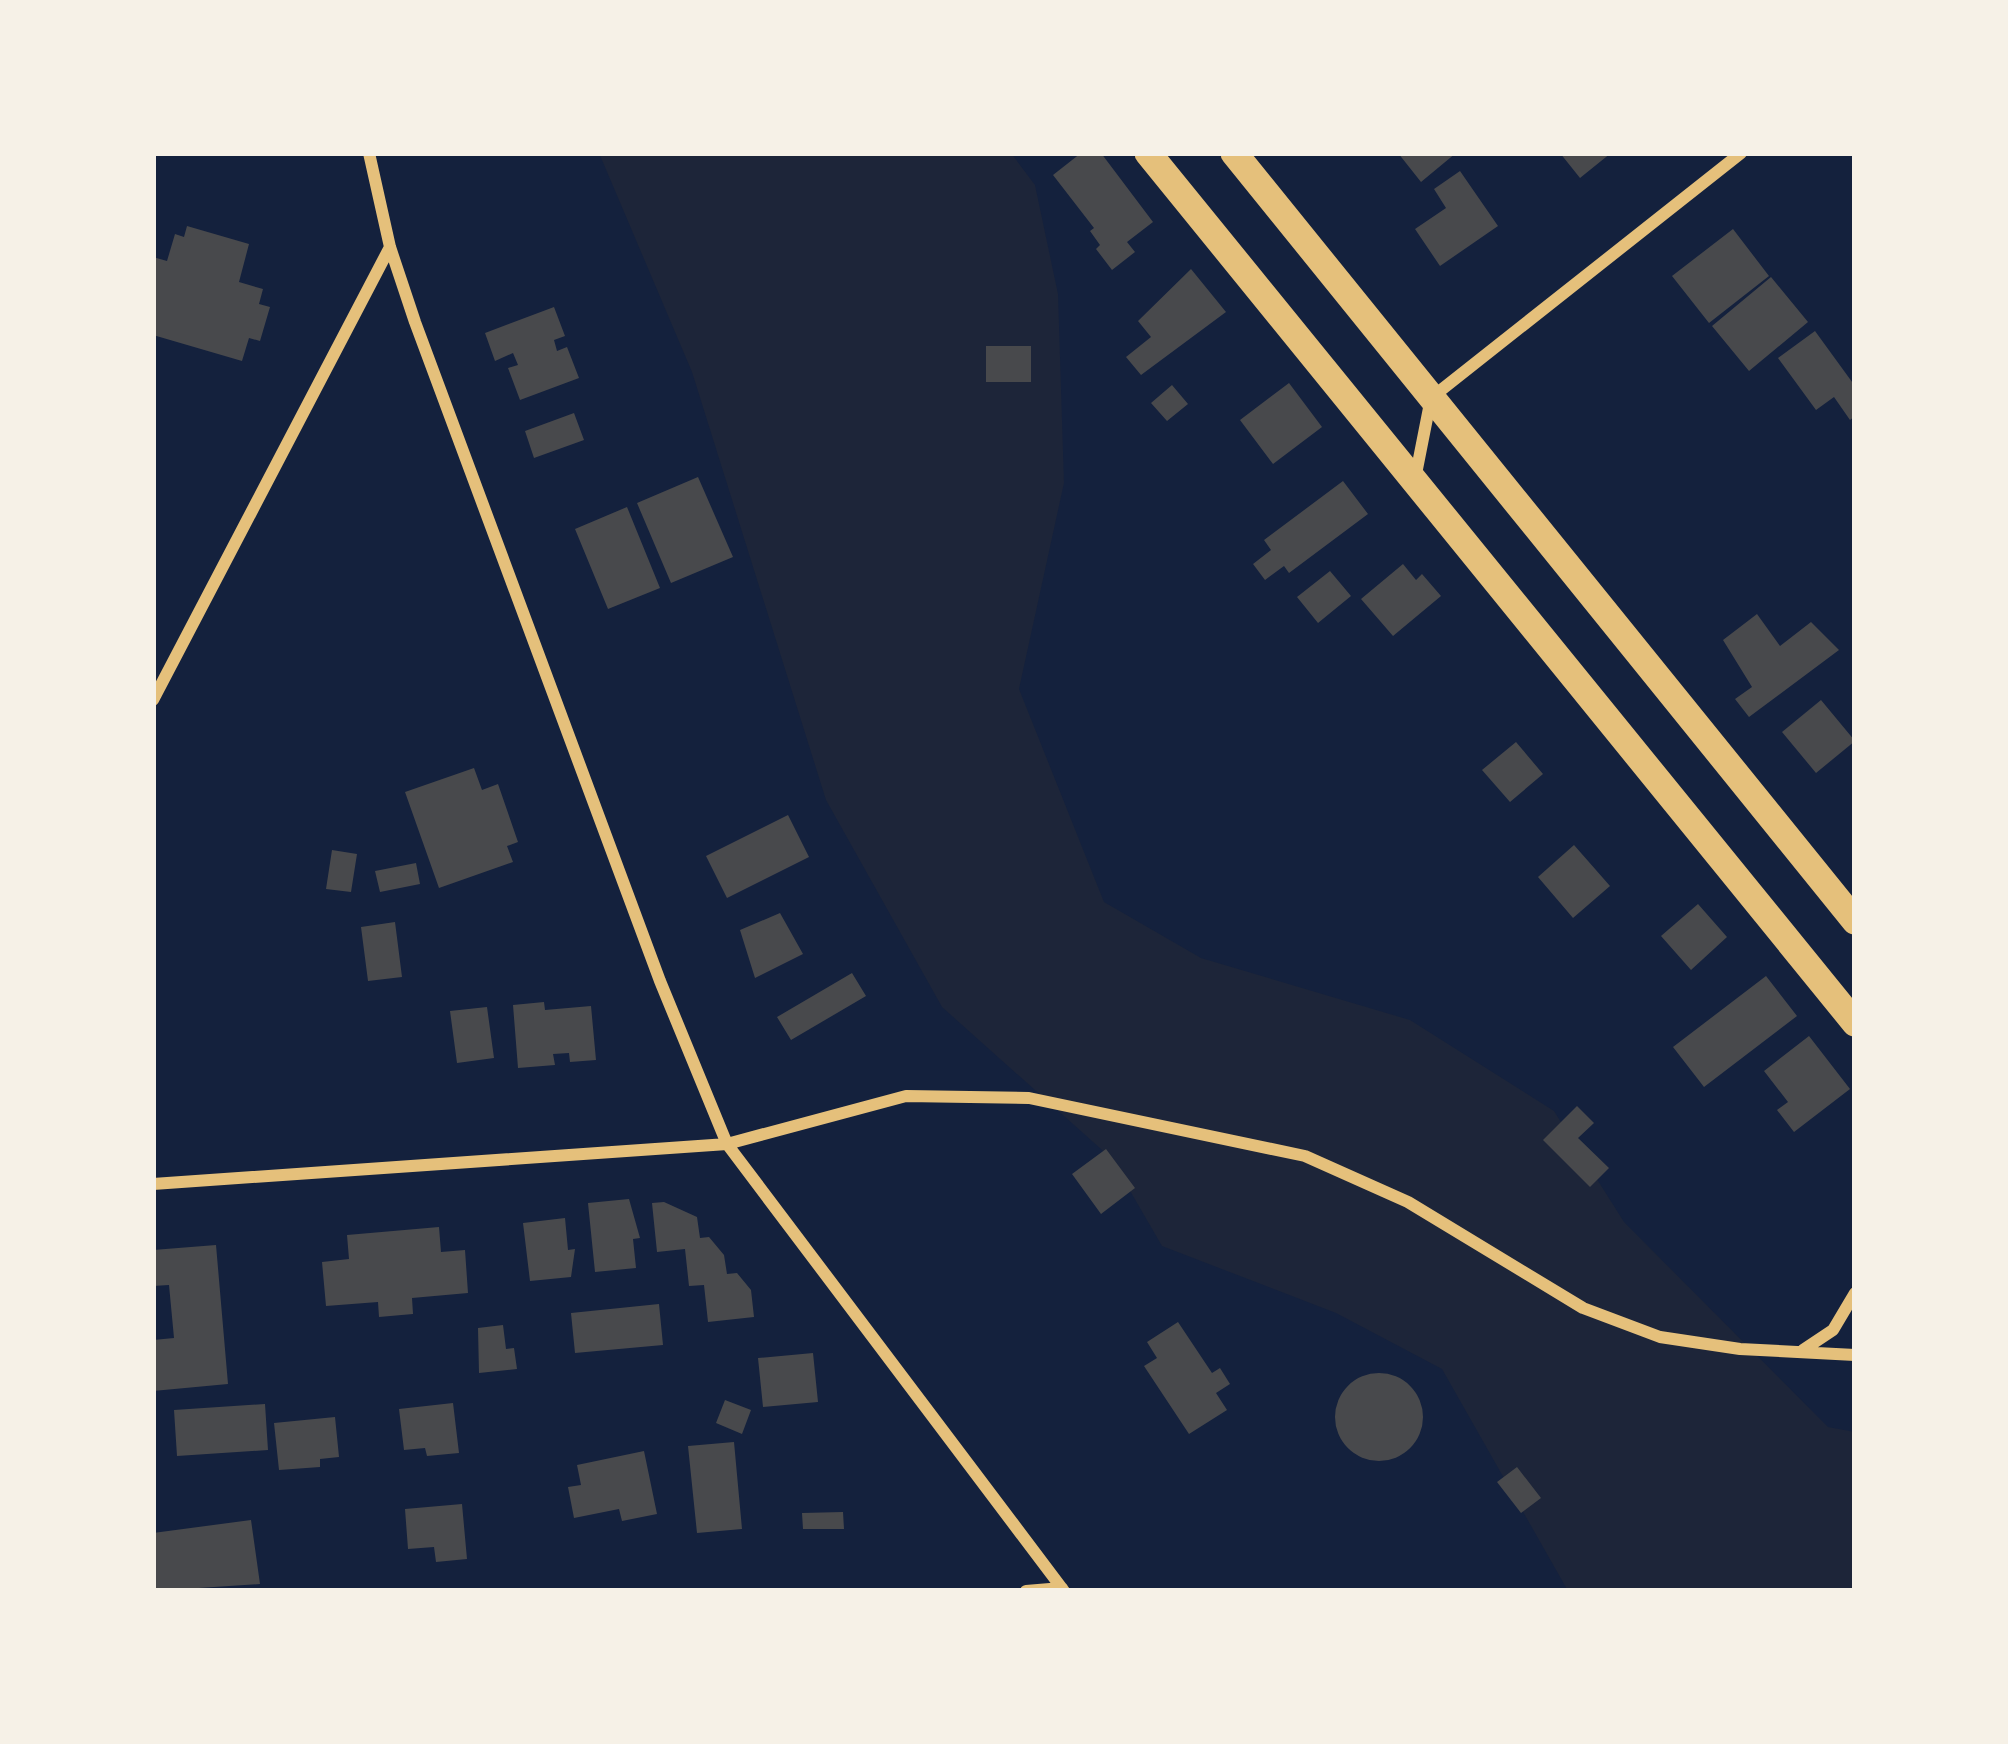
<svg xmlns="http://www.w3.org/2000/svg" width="2008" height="1744" viewBox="0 0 2008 1744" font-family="'PT Sans Narrow',sans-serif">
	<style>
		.green { fill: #1d2539 }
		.building { fill: #48494c }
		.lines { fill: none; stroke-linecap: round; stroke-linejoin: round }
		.minor { stroke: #e5c07b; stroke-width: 12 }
		.primary { stroke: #e5c07b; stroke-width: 27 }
	</style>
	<rect width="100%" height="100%" fill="#14213d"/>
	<path class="green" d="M 599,153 L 1011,153 L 1035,185 L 1058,294 L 1064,483 L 1019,689 L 1104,902 L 1201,958 L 1410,1020 L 1554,1111 L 1624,1222 L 1828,1427 L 1855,1432 L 1855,1591 L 1568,1591 L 1442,1369 L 1336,1313 L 1162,1246 L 1111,1158 L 942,1007 L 826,800 L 692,372 Z"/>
	<path class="building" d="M 1081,153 L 1101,153 L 1153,222 L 1127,242 L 1135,252 L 1112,270 L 1096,249 L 1100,245 L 1090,231 L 1094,228 L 1053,175 Z
		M 1398,153 L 1456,153 L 1421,182 Z
		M 1560,153 L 1611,153 L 1580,178 Z
		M 1460,171 L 1498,226 L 1440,266 L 1415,229 L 1446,208 L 1434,189 Z
		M 187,226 L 249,244 L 239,282 L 263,289 L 259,304 L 270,307 L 260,341 L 249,338 L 242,361 L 153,335 L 153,257 L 167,261 L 175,234 L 184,237 Z
		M 1733,229 L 1769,276 L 1709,323 L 1672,276 Z
		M 1191,269 L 1226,312 L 1141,375 L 1126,357 L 1151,337 L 1138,321 Z
		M 1771,277 L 1808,322 L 1749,371 L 1712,326 Z
		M 554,307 L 565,336 L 554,340 L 557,351 L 567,347 L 579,378 L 520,400 L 508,368 L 518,365 L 513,353 L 495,361 L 485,333 Z
		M 1815,331 L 1855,386 L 1855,416 L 1850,420 L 1834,397 L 1816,410 L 1778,358 Z
		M 986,346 L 1031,346 L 1031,382 L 986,382 Z
		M 1289,383 L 1322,427 L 1273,464 L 1240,420 Z
		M 1172,385 L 1188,404 L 1167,421 L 1151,403 Z
		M 574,413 L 584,440 L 534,458 L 525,431 Z
		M 698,477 L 733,557 L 671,583 L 637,503 Z
		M 1343,481 L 1368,514 L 1289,573 L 1284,566 L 1265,580 L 1253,564 L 1271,550 L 1264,540 Z
		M 627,507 L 660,588 L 608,609 L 575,529 Z
		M 1403,564 L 1416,580 L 1422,574 L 1441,596 L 1393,636 L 1361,599 Z
		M 1330,571 L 1351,596 L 1318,623 L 1297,597 Z
		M 1757,614 L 1780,646 L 1811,622 L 1839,650 L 1749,717 L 1735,699 L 1752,687 L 1723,640 Z
		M 1821,700 L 1855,741 L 1816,773 L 1782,732 Z
		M 1516,742 L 1543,774 L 1510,802 L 1482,770 Z
		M 474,768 L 482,790 L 498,784 L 518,842 L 507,846 L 513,862 L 439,888 L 405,792 Z
		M 788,815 L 809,857 L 727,898 L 706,856 Z
		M 1574,845 L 1610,886 L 1573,918 L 1538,877 Z
		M 332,850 L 357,854 L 351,892 L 326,889 Z
		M 416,863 L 420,884 L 380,892 L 375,871 Z
		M 1698,904 L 1727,937 L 1691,970 L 1661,936 Z
		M 780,913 L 803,954 L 755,978 L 740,930 Z
		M 395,922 L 402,977 L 368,981 L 361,927 Z
		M 852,973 L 866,996 L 791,1040 L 777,1017 Z
		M 1766,976 L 1797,1016 L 1704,1087 L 1673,1047 Z
		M 544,1002 L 545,1010 L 591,1006 L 596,1060 L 570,1062 L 569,1053 L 553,1054 L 555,1065 L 518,1068 L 513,1005 Z
		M 487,1007 L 494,1058 L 457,1063 L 450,1011 Z
		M 1809,1036 L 1850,1089 L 1794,1132 L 1777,1110 L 1788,1102 L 1764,1071 Z
		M 1577,1106 L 1594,1123 L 1578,1138 L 1609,1168 L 1590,1187 L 1543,1140 Z
		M 1106,1149 L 1135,1188 L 1101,1214 L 1072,1174 Z
		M 629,1199 L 640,1238 L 633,1239 L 636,1268 L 595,1272 L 588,1203 Z
		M 664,1202 L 697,1217 L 700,1238 L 709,1237 L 724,1255 L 727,1274 L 737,1273 L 751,1290 L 754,1317 L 708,1322 L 704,1285 L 689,1286 L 685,1249 L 657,1252 L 652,1203 Z
		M 565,1218 L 568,1250 L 575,1249 L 571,1277 L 530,1281 L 523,1223 Z
		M 439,1227 L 441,1252 L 465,1250 L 468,1293 L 412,1298 L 413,1314 L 379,1317 L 378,1302 L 326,1306 L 322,1262 L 349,1259 L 347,1235 Z
		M 216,1245 L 228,1384 L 153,1391 L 153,1340 L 174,1338 L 169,1285 L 153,1286 L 153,1250 Z
		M 659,1304 L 663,1345 L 575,1353 L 571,1313 Z
		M 1178,1322 L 1212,1373 L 1220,1368 L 1230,1384 L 1216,1393 L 1227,1410 L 1189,1434 L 1144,1366 L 1157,1358 L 1147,1342 Z
		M 503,1325 L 506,1349 L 514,1348 L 517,1369 L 479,1373 L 478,1328 Z
		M 813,1353 L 818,1402 L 763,1407 L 758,1358 Z
		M1335 1417a44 44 0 1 1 88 0a44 44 0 1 1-88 0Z
		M 725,1400 L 751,1410 L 742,1434 L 716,1423 Z
		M 453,1403 L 459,1453 L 427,1456 L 425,1448 L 404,1450 L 399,1409 Z
		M 265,1404 L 268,1450 L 177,1456 L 174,1410 Z
		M 335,1417 L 339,1457 L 320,1459 L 320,1467 L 279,1470 L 274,1423 Z
		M 734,1442 L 742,1529 L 697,1533 L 688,1446 Z
		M 644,1451 L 657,1514 L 622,1521 L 619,1509 L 574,1518 L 568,1487 L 581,1485 L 577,1465 Z
		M 1517,1467 L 1541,1498 L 1521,1513 L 1497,1482 Z
		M 462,1504 L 467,1559 L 436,1562 L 434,1547 L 408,1549 L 405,1509 Z
		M 843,1512 L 844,1529 L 803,1529 L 802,1513 Z
		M 251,1520 L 260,1584 L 153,1591 L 153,1533 Z"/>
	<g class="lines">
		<path class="minor" d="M 369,153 L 390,247 L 415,322 L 660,981 L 727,1144 L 1064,1591
			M 1416,474 L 1431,398 L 1741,153
			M 153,700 L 390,247
			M 153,1184 L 727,1144 L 906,1096 L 1029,1098 L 1305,1156 L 1408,1202 L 1583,1308 L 1660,1337 L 1740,1349 L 1855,1355
			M 1803,1350 L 1833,1330 L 1855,1293
			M 1026,1591 L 1062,1588"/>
		<path class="primary" d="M 1148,153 L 1855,1023
			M 1234,153 L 1855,921"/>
	</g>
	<rect width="2008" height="1744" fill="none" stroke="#f6f1e7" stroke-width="312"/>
</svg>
